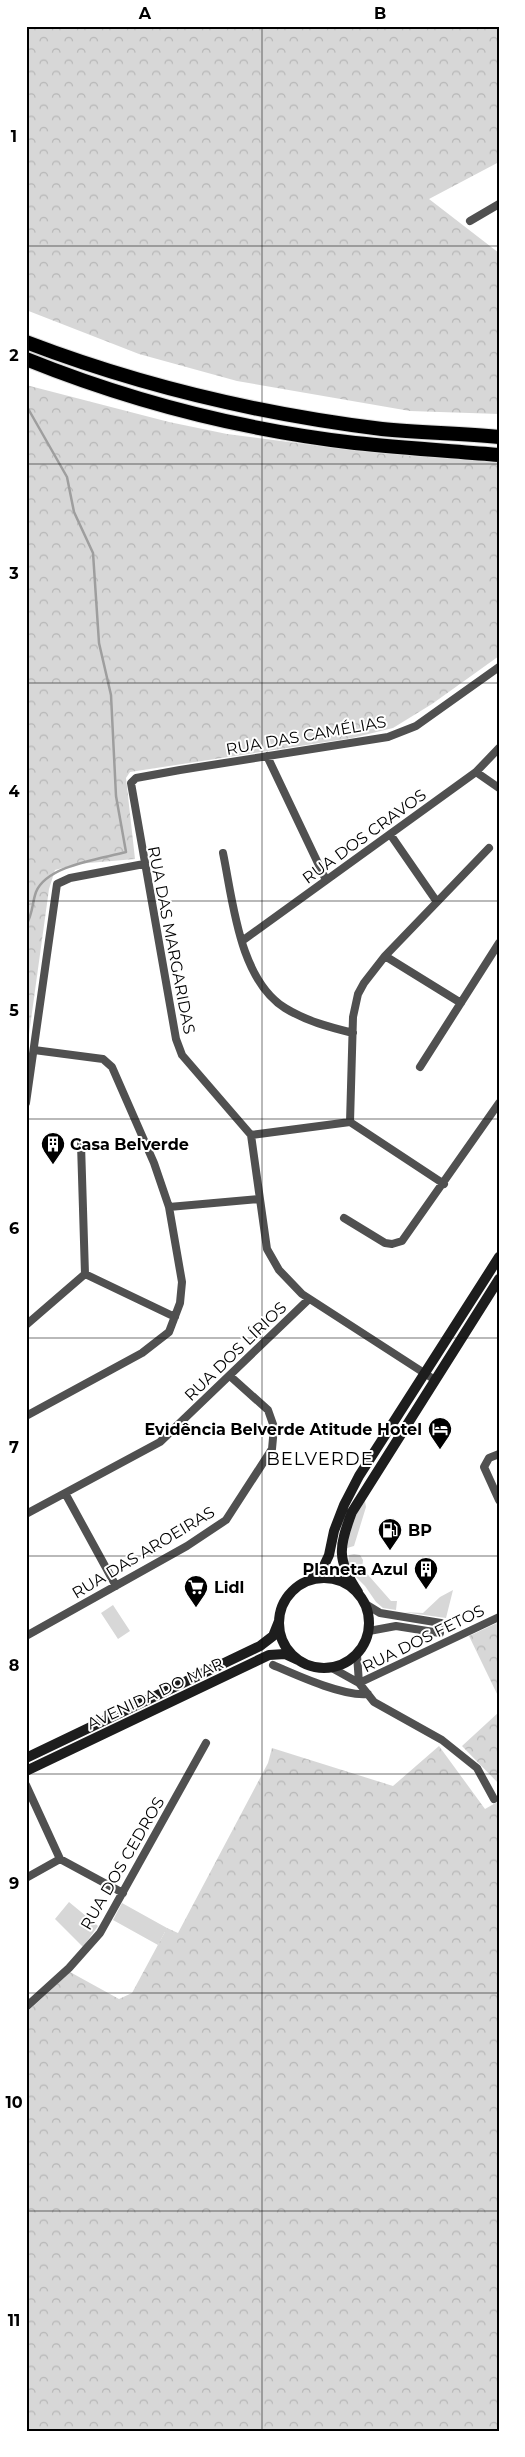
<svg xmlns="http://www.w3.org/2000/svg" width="525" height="2457" viewBox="0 0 525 2457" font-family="Montserrat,sans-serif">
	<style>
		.grass { fill: #d7d7d7 }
		.forest { fill: url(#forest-crowns) }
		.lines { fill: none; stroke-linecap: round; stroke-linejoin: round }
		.stream { stroke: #9e9e9e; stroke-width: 2.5 }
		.highway-casing { stroke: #dbdbdb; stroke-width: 16 }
		.street { stroke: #505050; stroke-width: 8 }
		.secondary { stroke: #1d1d1d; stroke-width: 10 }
		.highway { stroke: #000; stroke-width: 14 }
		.grid { fill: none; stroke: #000; stroke-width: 1; stroke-opacity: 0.55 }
		.labels { text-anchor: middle; stroke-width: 4; stroke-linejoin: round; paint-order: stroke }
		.street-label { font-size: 16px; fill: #000; stroke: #fff }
		.poi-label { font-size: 16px; font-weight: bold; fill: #000; stroke: #fff; text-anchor: start }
		.neighbourhood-label { font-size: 18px; letter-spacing: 1px; fill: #000; stroke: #fff }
		.neatline { fill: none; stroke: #000; stroke-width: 2 }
		.grid-label { font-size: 16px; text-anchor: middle; font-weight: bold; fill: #000 }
	</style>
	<defs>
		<pattern id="forest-crowns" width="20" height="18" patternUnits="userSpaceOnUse" patternTransform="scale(1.25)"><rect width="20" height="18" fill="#d7d7d7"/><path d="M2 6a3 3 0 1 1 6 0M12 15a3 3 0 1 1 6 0" fill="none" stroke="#b7b7b7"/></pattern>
	</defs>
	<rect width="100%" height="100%" fill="#fff"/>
	<path class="grass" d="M 363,1500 L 365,1501 L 366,1507 L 354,1546 L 347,1548 L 348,1533 Z
		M 354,1554 L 360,1555 L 363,1560 L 362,1568 L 391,1601 L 397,1601 L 396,1610 L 383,1608 L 376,1602 L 365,1586 L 352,1573 L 348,1562 L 349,1555 Z
		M 453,1590 L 446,1618 L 403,1612 L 423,1613 L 440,1597 Z
		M 113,1605 L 130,1631 L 118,1639 L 101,1613 Z
		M 69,1902 L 98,1926 L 83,1947 L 55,1919 Z
		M 122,1903 L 167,1928 L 158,1945 L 113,1920 Z"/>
	<path class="forest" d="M 26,26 L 499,26 L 499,162 L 429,199 L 499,253 L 499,414 L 410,411 L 237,381 L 139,354 L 26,310 Z
		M 26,385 L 169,422 L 227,434 L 358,451 L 499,462 L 499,656 L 432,704 L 393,728 L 352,738 L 130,772 L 126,778 L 135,859 L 77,864 L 55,870 L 49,889 L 26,1056 Z
		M 499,1622 L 499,1698 L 469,1636 Z
		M 499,1712 L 499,1784 L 462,1746 Z
		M 439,1746 L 485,1809 L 499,1801 L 499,2431 L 26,2431 L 26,2013 L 70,1972 L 119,1999 L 132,1993 L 167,1928 L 178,1933 L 268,1763 L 272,1748 L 393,1786 Z"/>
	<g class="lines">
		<path class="stream" d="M 26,405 L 67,477 L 74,512 L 93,553 L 99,643 L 111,695 L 116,796 L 126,852 C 101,859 47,865 36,892 C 32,903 33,914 26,925"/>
		<g class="highway-casing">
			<path id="highway" d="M 26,342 C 141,386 260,414 382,429 C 421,433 460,433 499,437
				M 26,359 C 130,401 244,430 355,443 C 403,448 451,451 499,455"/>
		</g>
		<path class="street" d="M 470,221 L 499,204
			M 267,756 L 326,880
			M 476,772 L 499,788
			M 390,834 L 437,902
			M 223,853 C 233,901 239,979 285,1008 C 306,1021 329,1027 353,1033
			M 242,941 L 476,772 L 499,748
			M 385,956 L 461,1003
			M 420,1067 L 499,943
			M 26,1103 L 57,884 L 70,878 L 144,864
			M 350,1122 L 353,1017 L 358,994 L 364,983 L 385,956 L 489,848
			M 251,1135 L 350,1122 L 444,1184
			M 169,1207 L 260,1199
			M 344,1218 L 385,1243 L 392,1244 L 402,1241 L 499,1103
			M 85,1274 L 175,1317
			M 26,1325 L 85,1274 L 81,1144
			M 435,1380 L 302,1294 L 279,1270 L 267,1249 L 251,1135 L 182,1055 L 176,1039 L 131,783 L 136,778 L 180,770 L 388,737 L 416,726 L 499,667
			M 26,1416 L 142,1353 L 169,1332 L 180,1303 L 182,1282 L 169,1207 L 154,1163 L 112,1067 L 103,1059 L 34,1050
			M 499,1454 L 489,1458 L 484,1467 L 499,1500
			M 65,1493 L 116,1586
			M 26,1514 L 160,1442 L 309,1299
			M 367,1605 L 380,1613 L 441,1623
			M 369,1631 L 396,1626 L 440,1633
			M 26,1636 L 187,1546 L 226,1520 L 272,1449 L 274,1427 L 268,1410 L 230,1376
			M 357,1655 L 359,1683
			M 273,1665 C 296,1675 344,1697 368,1694
			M 332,1668 L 359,1683 L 374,1702 L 442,1740 L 477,1768 L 494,1799
			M 359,1683 L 499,1617
			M 26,1785 L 60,1859 L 123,1893
			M 26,1878 L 60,1859
			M 26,2007 L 69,1968 L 100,1933 L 206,1743"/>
		<path class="secondary" d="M279 1623a45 45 0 1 1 90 0a45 45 0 1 1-90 0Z
			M 310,1580 L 322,1570 L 329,1555 L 334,1531 L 344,1505 L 359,1476 L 499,1257
			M 358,1592 C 336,1560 339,1546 352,1512 L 499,1279
			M 26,1758 L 260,1646 L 273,1636 L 279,1621
			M 26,1771 L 269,1655 L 285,1654 L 298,1660"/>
		<use href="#highway" class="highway"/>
	</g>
	<path class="grid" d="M 262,26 L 262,2431M 26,246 L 499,246M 26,464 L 499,464M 26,683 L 499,683M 26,901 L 499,901M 26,1119 L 499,1119M 26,1338 L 499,1338M 26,1556 L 499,1556M 26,1774 L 499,1774M 26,1993 L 499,1993M 26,2211 L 499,2211"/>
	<defs>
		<g id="building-pin" transform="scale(1.25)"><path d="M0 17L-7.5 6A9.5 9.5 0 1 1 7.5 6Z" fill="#000" stroke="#fff"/><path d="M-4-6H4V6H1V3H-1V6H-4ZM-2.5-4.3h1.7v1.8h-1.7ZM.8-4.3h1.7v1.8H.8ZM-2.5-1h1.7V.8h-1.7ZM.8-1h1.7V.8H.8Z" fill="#fff"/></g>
		<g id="hotel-pin" transform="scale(1.25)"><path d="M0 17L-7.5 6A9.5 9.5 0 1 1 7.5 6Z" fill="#000" stroke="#fff"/><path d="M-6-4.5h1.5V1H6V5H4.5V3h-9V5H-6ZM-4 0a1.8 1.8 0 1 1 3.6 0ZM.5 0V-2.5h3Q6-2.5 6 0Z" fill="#fff"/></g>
		<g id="fuel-pin" transform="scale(1.25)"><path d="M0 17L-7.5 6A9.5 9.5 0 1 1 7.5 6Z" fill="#000" stroke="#fff"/><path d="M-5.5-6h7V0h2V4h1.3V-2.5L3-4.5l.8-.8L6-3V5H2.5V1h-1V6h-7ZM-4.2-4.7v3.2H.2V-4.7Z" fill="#fff"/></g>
		<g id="supermarket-pin" transform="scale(1.25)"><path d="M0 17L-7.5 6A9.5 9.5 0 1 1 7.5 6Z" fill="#000" stroke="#fff"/><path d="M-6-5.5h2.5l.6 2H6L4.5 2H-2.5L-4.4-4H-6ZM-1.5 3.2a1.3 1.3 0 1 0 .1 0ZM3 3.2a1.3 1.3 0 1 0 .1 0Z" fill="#fff"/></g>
	</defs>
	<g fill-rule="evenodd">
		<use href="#building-pin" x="53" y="1144"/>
		<use href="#hotel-pin" x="440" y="1429"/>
		<use href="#fuel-pin" x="390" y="1530"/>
		<use href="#building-pin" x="426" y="1569"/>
		<use href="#supermarket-pin" x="196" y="1587"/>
	</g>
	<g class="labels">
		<g class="street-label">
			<text transform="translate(306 735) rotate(-10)" y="6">RUA DAS CAMÉLIAS</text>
			<text transform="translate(364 836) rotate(-36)" y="6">RUA DOS CRAVOS</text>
			<text transform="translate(172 940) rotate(79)" y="6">RUA DAS MARGARIDAS</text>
			<text transform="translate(235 1351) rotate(-44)" y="6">RUA DOS LÍRIOS</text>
			<text transform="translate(143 1552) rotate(-31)" y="6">RUA DAS AROEIRAS</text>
			<text transform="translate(423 1638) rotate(-26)" y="6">RUA DOS FETOS</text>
			<text transform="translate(155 1693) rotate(-25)" y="6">AVENIDA DO MAR</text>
			<text transform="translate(122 1863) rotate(-60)" y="6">RUA DOS CEDROS</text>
		</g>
		<g class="poi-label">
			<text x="70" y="1150">Casa Belverde</text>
			<text x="422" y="1435" text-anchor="end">Evidência Belverde Atitude Hotel</text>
			<text x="408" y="1536">BP</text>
			<text x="408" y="1575" text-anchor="end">Planeta Azul</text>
			<text x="214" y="1593">Lidl</text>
		</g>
		<g class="neighbourhood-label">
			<text x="320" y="1465">BELVERDE</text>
		</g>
	</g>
	<rect width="525" height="2457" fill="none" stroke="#ffffff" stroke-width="55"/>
	<rect x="28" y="28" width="470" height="2402" class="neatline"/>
	<g class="grid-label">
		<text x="145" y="19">A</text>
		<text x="380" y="19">B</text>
		<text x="14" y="142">1</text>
		<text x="14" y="361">2</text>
		<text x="14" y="579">3</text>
		<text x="14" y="797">4</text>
		<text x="14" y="1016">5</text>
		<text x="14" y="1234">6</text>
		<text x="14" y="1453">7</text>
		<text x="14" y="1671">8</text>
		<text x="14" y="1889">9</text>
		<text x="14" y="2108">10</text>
		<text x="14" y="2326">11</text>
	</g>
</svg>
